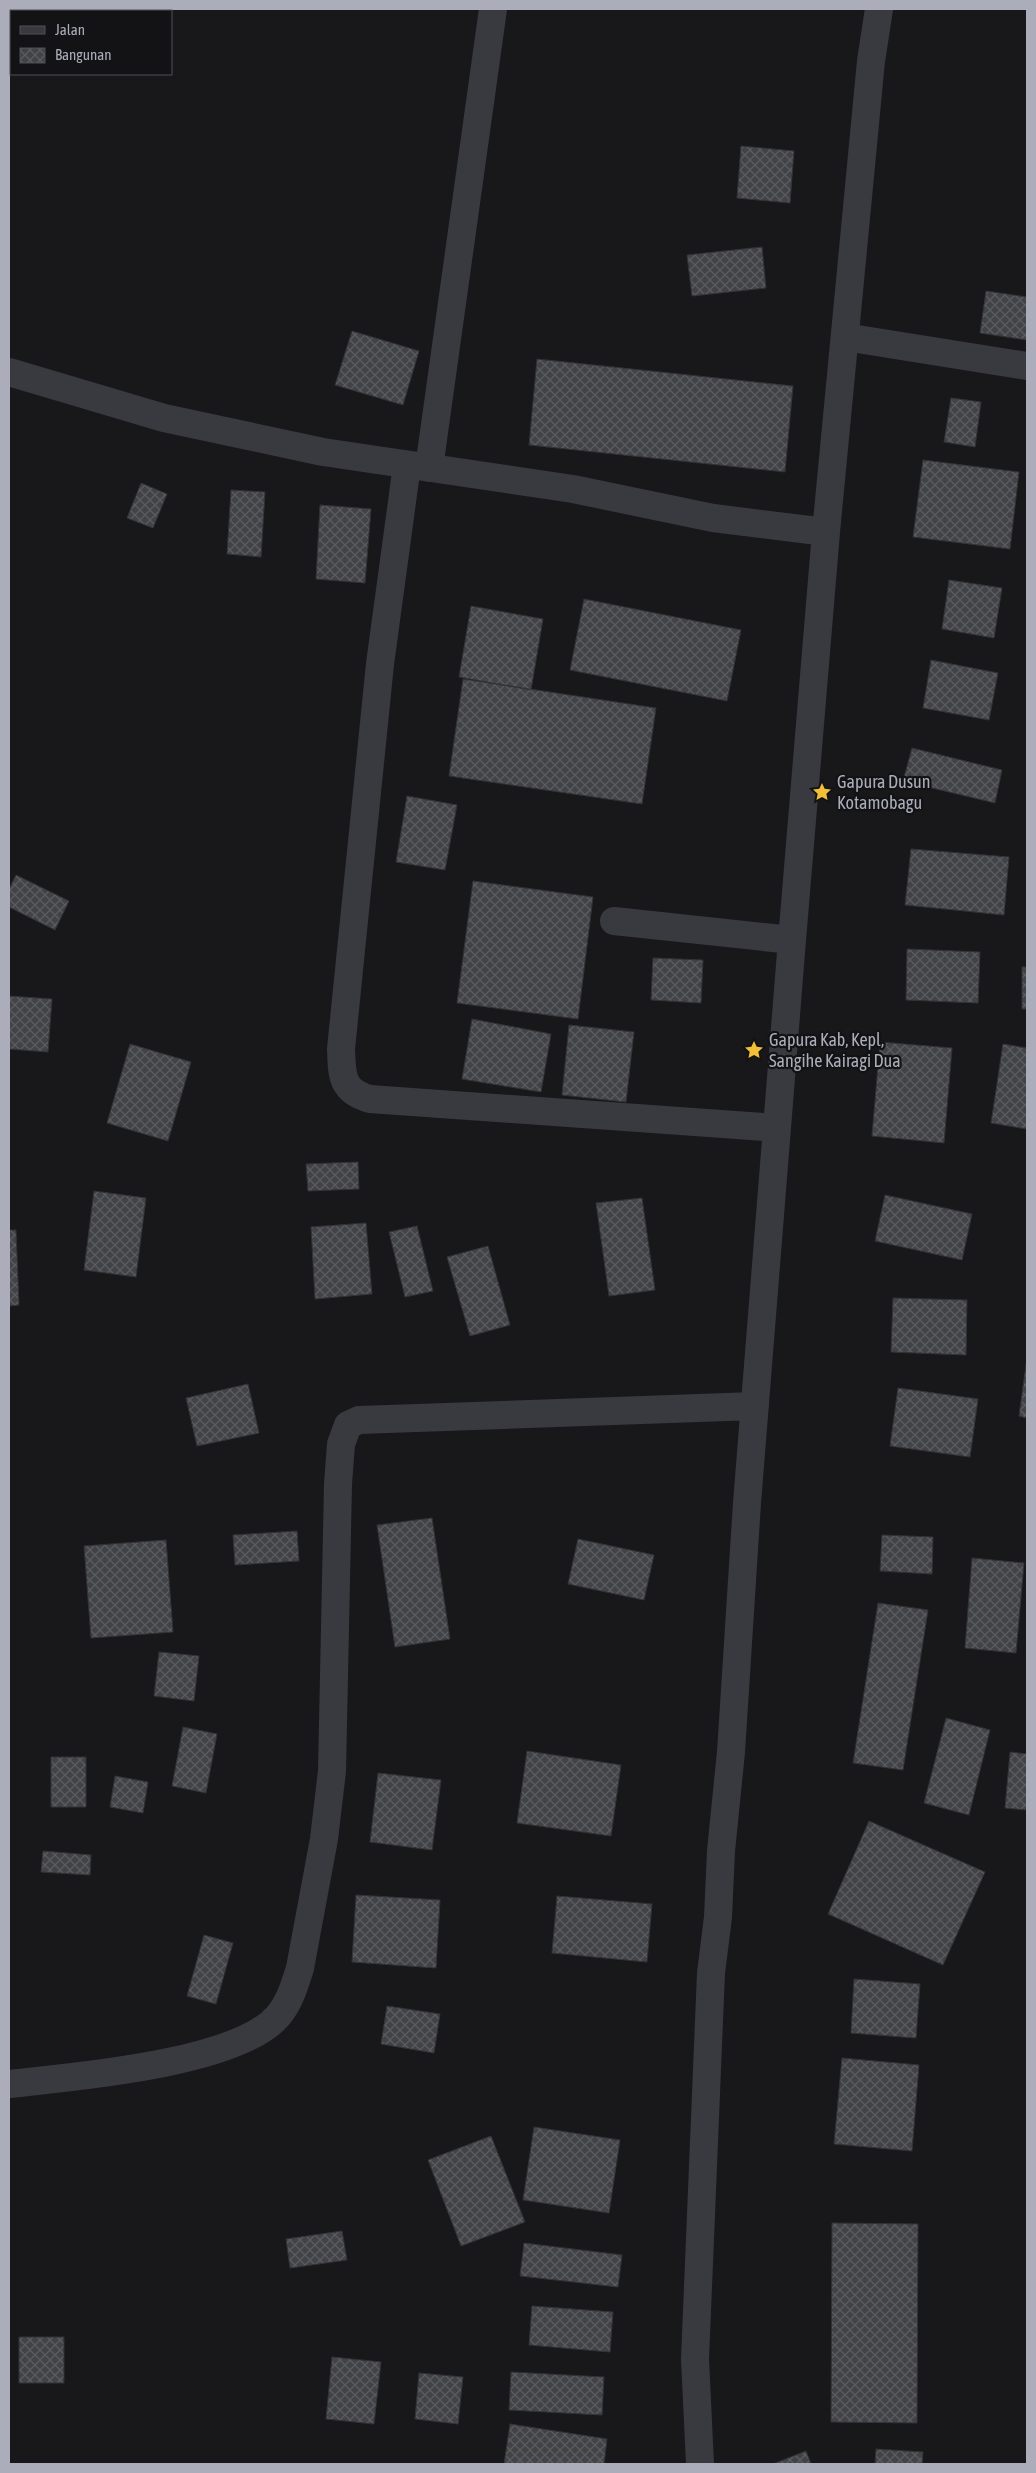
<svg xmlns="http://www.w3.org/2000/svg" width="1036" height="2473" viewBox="0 0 1036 2473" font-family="'Asap Condensed',sans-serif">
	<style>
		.building { fill: url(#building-cross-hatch); stroke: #333236 }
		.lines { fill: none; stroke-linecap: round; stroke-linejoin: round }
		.street { stroke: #393a3f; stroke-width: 28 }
		.labels { text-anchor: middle; stroke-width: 4.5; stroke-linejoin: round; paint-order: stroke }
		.poi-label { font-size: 18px; fill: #abaeba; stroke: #131315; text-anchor: start }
	</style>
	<defs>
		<pattern id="building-cross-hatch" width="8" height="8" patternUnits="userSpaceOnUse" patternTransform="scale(1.25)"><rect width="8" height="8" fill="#424347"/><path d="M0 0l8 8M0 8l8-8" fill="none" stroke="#5b5c5f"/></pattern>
	</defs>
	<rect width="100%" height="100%" fill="#18181a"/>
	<path class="building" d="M 741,146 L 794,151 L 790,203 L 737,198 Z
		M 762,247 L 766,288 L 692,296 L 687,255 Z
		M 986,291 L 1027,297 L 1027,340 L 980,333 Z
		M 352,331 L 419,351 L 403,405 L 335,385 Z
		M 537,359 L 793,386 L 785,472 L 529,445 Z
		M 951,398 L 981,402 L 975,447 L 944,442 Z
		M 923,460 L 1019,472 L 1010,549 L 913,537 Z
		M 141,483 L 167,494 L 153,528 L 127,518 Z
		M 231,490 L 265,492 L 261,557 L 227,554 Z
		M 320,505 L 371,509 L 365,583 L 316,579 Z
		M 949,580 L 1002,588 L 994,638 L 942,629 Z
		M 584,599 L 741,630 L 727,701 L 570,670 Z
		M 471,606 L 543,619 L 531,690 L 459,677 Z
		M 931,660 L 998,673 L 989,720 L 923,708 Z
		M 463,679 L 656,708 L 642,804 L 449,776 Z
		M 912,748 L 1002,770 L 995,803 L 903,781 Z
		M 407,796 L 457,805 L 445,870 L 396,862 Z
		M 911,849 L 1009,857 L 1004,915 L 905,905 Z
		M 16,875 L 69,901 L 55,930 L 9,907 L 9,889 Z
		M 473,881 L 593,897 L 578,1019 L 457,1003 Z
		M 907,949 L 980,952 L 978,1003 L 906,1000 Z
		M 653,958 L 703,960 L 701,1003 L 651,1000 Z
		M 1022,967 L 1027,967 L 1027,1009 L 1022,1009 Z
		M 9,996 L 52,999 L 48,1052 L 9,1049 Z
		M 472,1019 L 551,1034 L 541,1092 L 462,1079 Z
		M 569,1025 L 634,1032 L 626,1102 L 562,1095 Z
		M 880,1042 L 952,1048 L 944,1143 L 872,1136 Z
		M 130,1044 L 191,1062 L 168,1141 L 107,1123 Z
		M 1003,1044 L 1027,1048 L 1027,1129 L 991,1123 Z
		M 358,1162 L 359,1189 L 308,1191 L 306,1164 Z
		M 94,1191 L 146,1198 L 136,1277 L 84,1270 Z
		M 885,1195 L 972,1214 L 962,1260 L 875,1241 Z
		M 642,1198 L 655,1290 L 609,1296 L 596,1203 Z
		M 366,1223 L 372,1294 L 315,1299 L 311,1227 Z
		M 417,1226 L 433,1291 L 405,1297 L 389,1232 Z
		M 9,1230 L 16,1230 L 19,1305 L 9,1306 Z
		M 488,1246 L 510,1325 L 470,1336 L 447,1257 Z
		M 893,1298 L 967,1300 L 966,1355 L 891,1352 Z
		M 1027,1358 L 1027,1418 L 1019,1416 Z
		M 248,1384 L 259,1433 L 197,1446 L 186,1398 Z
		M 898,1388 L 978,1399 L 970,1457 L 890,1446 Z
		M 432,1518 L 450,1639 L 395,1647 L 377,1525 Z
		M 297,1531 L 299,1561 L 235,1565 L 233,1535 Z
		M 882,1535 L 933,1537 L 932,1574 L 880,1571 Z
		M 578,1539 L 654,1555 L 644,1600 L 568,1584 Z
		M 166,1540 L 173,1632 L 91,1638 L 84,1546 Z
		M 972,1558 L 1024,1563 L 1016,1653 L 965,1648 Z
		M 878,1603 L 928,1610 L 903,1770 L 853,1763 Z
		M 159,1652 L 199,1656 L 194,1701 L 154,1696 Z
		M 946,1718 L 990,1730 L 969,1815 L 924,1803 Z
		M 183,1727 L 217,1734 L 206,1793 L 172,1786 Z
		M 527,1751 L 621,1765 L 611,1836 L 517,1823 Z
		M 1010,1752 L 1027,1754 L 1027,1810 L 1005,1808 Z
		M 51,1757 L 86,1757 L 86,1807 L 51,1807 Z
		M 378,1773 L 441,1780 L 432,1850 L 370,1842 Z
		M 115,1776 L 148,1782 L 143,1813 L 110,1807 Z
		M 869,1821 L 985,1872 L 943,1965 L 828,1914 Z
		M 43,1851 L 91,1855 L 90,1875 L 41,1872 Z
		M 356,1895 L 440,1900 L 436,1968 L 352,1962 Z
		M 557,1896 L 652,1904 L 647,1962 L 552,1953 Z
		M 204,1935 L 233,1943 L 216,2004 L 187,1996 Z
		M 854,1979 L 920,1984 L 916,2038 L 851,2033 Z
		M 387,2006 L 440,2014 L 434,2053 L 381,2044 Z
		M 842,2058 L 919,2065 L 912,2151 L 834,2144 Z
		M 534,2127 L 620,2140 L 609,2213 L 523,2200 Z
		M 491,2136 L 525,2222 L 461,2246 L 428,2160 Z
		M 832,2223 L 918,2224 L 917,2423 L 831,2422 Z
		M 342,2231 L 347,2260 L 290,2268 L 286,2239 Z
		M 524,2243 L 622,2255 L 618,2287 L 520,2276 Z
		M 532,2306 L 613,2312 L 610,2352 L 529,2345 Z
		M 19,2337 L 64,2337 L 64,2383 L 19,2383 Z
		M 332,2357 L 381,2362 L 374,2424 L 326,2419 Z
		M 511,2372 L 604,2377 L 602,2415 L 509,2410 Z
		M 419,2373 L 463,2377 L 458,2424 L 415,2419 Z
		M 510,2424 L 607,2439 L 604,2464 L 504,2464 Z
		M 876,2449 L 923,2452 L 922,2464 L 875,2464 Z
		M 806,2451 L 811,2464 L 773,2464 Z"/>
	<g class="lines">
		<path class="street" d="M 845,337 L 1027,366
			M 9,372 L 164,418 L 323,452 L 573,489 L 713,518 L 826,532
			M 407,465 L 380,664 L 341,1049 C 342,1075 341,1091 370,1099 L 777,1128
			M 429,468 L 493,9
			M 614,921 L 792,940
			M 9,2084 C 72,2077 237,2064 278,2016 C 290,2002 295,1984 300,1968 L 324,1839 L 332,1771 L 338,1484 L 341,1444 L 348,1425 L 359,1420 L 755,1406
			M 700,2464 L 695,2359 L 711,1973 L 718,1917 L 721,1851 L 731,1752 L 747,1503 L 792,940 L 826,532 L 871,61 L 879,9"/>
	</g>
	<defs>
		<g id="sight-bare" transform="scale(1.5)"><path d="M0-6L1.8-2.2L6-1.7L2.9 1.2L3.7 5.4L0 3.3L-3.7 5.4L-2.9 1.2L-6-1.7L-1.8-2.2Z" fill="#f3be38" stroke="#131315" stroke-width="2.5" paint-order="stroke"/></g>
	</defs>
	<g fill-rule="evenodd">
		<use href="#sight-bare" x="822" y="792"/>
		<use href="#sight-bare" x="754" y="1050"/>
	</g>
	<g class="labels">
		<g class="poi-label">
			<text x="837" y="788">Gapura Dusun<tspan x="837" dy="21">Kotamobagu</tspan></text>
			<text x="769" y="1046">Gapura Kab, Kepl,<tspan x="769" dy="21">Sangihe Kairagi Dua</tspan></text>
		</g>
	</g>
	<rect width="1036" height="2473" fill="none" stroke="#abaeba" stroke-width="20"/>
	<rect x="10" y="10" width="162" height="65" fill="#131315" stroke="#505157"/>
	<rect x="20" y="26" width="25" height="8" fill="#393a3f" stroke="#505157"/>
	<text x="55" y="35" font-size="15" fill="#abaeba">Jalan</text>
	<rect x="20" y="48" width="25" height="15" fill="url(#building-cross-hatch)" stroke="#505157"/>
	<text x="55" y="60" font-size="15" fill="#abaeba">Bangunan</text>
</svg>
